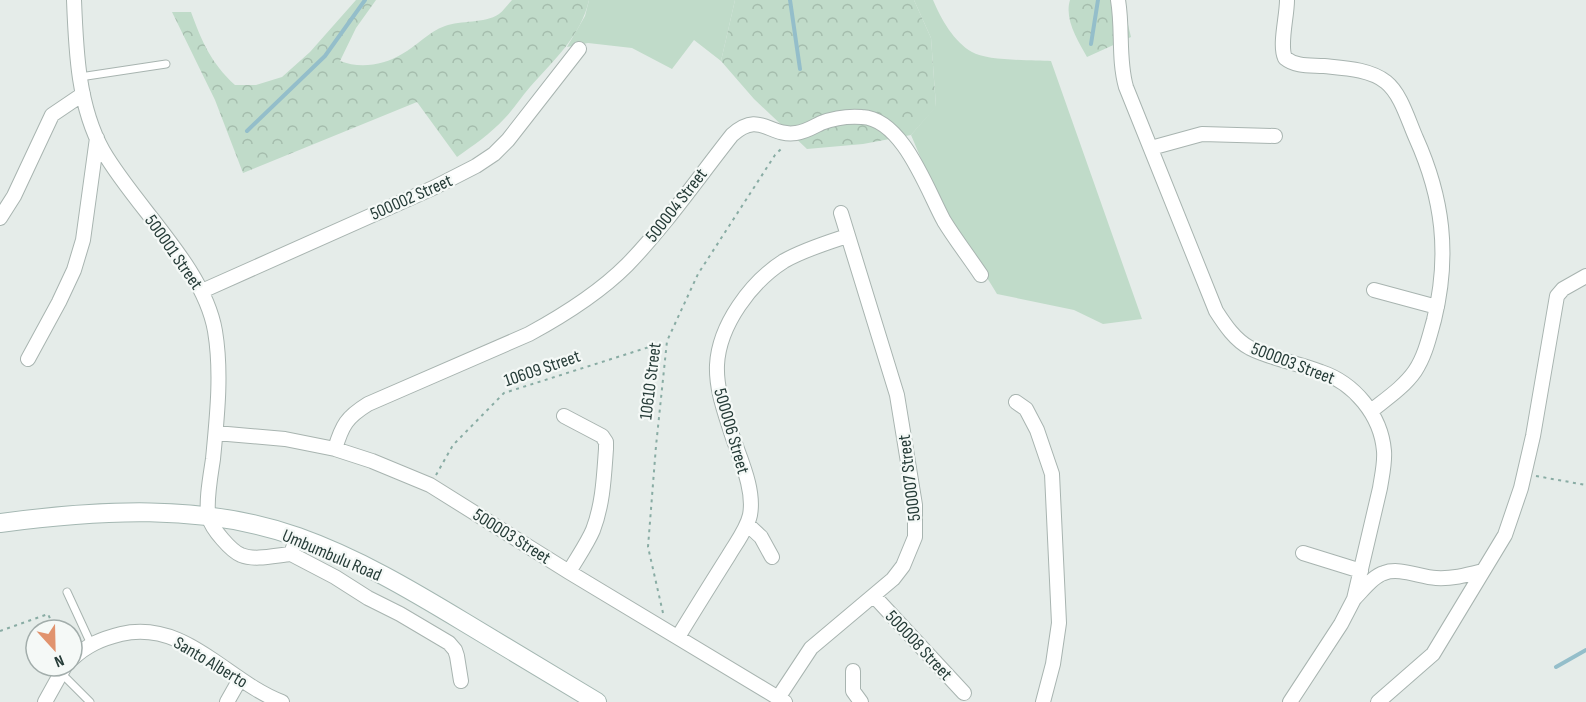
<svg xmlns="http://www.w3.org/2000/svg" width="1586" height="702" viewBox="0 0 1586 702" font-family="'Sofia Sans Condensed',sans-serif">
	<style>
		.green { fill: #c0dbc9 }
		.forest { fill: url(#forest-crowns) }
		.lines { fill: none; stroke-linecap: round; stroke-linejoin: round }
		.stream { stroke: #94beca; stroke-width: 4 }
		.lane-casing { stroke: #a8b4b0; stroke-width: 9 }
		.street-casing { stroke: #a8b4b0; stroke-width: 16 }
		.secondary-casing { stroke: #a4b7b2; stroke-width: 20 }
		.path { stroke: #89aca4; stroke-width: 2; stroke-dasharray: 3 4.5; stroke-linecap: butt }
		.lane { stroke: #fff; stroke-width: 7 }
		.street { stroke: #fff; stroke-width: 14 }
		.secondary { stroke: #fff; stroke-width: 18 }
		.labels { text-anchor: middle; stroke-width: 4.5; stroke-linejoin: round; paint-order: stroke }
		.street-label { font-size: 18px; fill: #263c38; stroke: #f5f9f7 }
	</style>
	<defs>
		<pattern id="forest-crowns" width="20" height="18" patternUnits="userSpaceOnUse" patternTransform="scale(1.5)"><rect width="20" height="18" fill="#c0dbc9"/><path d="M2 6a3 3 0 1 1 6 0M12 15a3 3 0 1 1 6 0" fill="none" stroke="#a5bdad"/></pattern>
	</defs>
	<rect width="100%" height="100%" fill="#e5ece9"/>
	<path class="green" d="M 589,0 L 735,0 L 721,61 L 694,40 L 672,69 L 632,48 L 588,43 L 567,47 L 585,16 Z
		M 914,0 L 933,0 C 941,19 954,42 972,52 C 986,61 1033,60 1051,61 L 1142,319 L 1103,324 L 1074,310 L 997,294 L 937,196 L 911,135 L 936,106 L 931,38 Z"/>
	<path class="forest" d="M 356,0 L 376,0 L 356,28 L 340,61 C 360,69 384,65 402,54 C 417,46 428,32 445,26 C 461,20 484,24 499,14 C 504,10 508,4 512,0 L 589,0 C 581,36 554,60 530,87 C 521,97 514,109 504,119 C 490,134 474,145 457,157 L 417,102 L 243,173 L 215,100 L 172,12 L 191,12 C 202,42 211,63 235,85 L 256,85 L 282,77 L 310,52 Z
		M 735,0 L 914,0 L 931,38 L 936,107 L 911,135 L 863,144 L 807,149 L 754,99 L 721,61 Z
		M 1070,0 L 1122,0 L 1131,37 L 1087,57 C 1078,41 1064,19 1070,0 Z"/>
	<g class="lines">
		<path class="stream" d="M 790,0 L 800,69
			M 1091,44 L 1098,0
			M 247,131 L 325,56 L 365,0
			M 1556,667 L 1586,650"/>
		<g class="lane-casing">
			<path id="lane" d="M 80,77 L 166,64
				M 67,592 L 91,644
				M 60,672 L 90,702"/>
		</g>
		<g class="street-casing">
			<path id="street" d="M 74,0 C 76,51 78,106 103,151 C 136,208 204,267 215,331 C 222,373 217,417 213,459 C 211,473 205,504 209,518 C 212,529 231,551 241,555 C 255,561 277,555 291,554
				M 1118,0 C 1123,29 1118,59 1126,87 L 1216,311 C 1225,325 1235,340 1250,348 C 1272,359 1298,363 1321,372 C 1354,383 1381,415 1384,451 C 1385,463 1382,475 1380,488 L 1354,599 L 1341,624 L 1290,702
				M 1287,0 C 1287,17 1279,45 1285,58 C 1296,67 1311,65 1324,66 C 1343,68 1370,69 1386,82 C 1401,94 1408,120 1416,138 C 1443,198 1450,255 1434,320 C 1429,338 1425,356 1415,371 C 1404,387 1386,399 1371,411
				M 1151,148 L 1202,134 L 1275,136
				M 0,218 L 14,196 L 52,115 L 83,94
				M 1374,290 L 1437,307
				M 202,291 L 433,188 L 476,166 L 494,154 L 508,140 L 579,49
				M 28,359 L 59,302 L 74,270 L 83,240 L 97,138
				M 1016,402 L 1026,409 L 1037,430 L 1052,474 L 1059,623 L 1053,664 L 1043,702
				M 564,416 L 602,436 L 606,442 L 606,449 C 604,476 603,504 593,530 C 587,544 577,558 569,572
				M 216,433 L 285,439 L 335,449 L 372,461 L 430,485 L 569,572 L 785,702
				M 335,449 C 342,425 347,417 368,404 L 529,334 C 564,315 599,293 627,265 C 665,226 698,178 732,135 C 760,110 769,137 796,133 C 805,132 813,127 821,123 C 834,118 849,116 862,117 C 903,119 927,190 944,221 C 955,239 969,257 981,275
				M 747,524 L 761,537 L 772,557
				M 294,545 L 291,554 L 335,577 L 368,598 L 400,614 L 449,643 L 455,650 L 457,656 L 461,681
				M 1303,553 L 1361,571
				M 874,596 L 964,693
				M 1355,598 C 1363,590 1373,576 1384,573 C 1399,567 1420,577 1436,578 C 1452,579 1467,575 1483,571
				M 678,637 C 695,609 712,582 729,555 C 736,543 747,529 750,515 C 755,488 739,457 731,432 C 724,410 716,388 717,365 C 719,325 751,282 784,261 C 803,250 826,243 847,236
				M 72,659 C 87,645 101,639 121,634 C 185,619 228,682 282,702
				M 853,671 L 853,691 L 861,702
				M 778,698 L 811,648 L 893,579 L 903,566 L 915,537 L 915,505 L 897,395 L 841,213
				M 45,702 L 65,666
				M 227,702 L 240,679
				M 1378,702 L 1433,654 L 1505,535 L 1521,488 L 1533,436 L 1557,296 L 1563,289 L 1586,276"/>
		</g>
		<g class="secondary-casing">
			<path id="secondary" d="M 0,523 C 98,510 203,503 298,537 C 357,558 411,590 464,622 C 508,648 552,675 597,702"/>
		</g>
		<path class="path" d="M 436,475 L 453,445 L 504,393 L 665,342
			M 1536,476 L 1586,485
			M 663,613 L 648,547 L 656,446 L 667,341 L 698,274 L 775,155 L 783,147
			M 0,631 L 48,614 L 55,630"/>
		<use href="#lane" class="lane"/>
		<use href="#street" class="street"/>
		<use href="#secondary" class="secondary"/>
	</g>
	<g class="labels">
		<g class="street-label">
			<text transform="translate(411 197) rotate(-24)" y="6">500002 Street</text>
			<text transform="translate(676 205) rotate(-52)" y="6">500004 Street</text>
			<text transform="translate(174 252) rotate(55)" y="6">500001 Street</text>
			<text transform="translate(1293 363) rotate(21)" y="6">500003 Street</text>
			<text transform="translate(542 368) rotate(-19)" y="6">10609 Street</text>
			<text transform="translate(650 381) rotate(-83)" y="6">10610 Street</text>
			<text transform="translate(732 431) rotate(74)" y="6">500006 Street</text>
			<text transform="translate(909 478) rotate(-97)" y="6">500007 Street</text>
			<text transform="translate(512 536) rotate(32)" y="6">500003 Street</text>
			<text transform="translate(332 555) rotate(23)" y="6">Umbumbulu Road</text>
			<text transform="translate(919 645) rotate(47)" y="6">500008 Street</text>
			<text transform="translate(211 662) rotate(31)" y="6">Santo Alberto</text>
		</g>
	</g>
	<g transform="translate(54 648) rotate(158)"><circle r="28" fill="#f5f9f7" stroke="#a2adab" stroke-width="1.5"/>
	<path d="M0-4.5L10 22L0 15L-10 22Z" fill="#e1936e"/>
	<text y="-9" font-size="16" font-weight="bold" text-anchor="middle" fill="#263c38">N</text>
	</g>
</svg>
